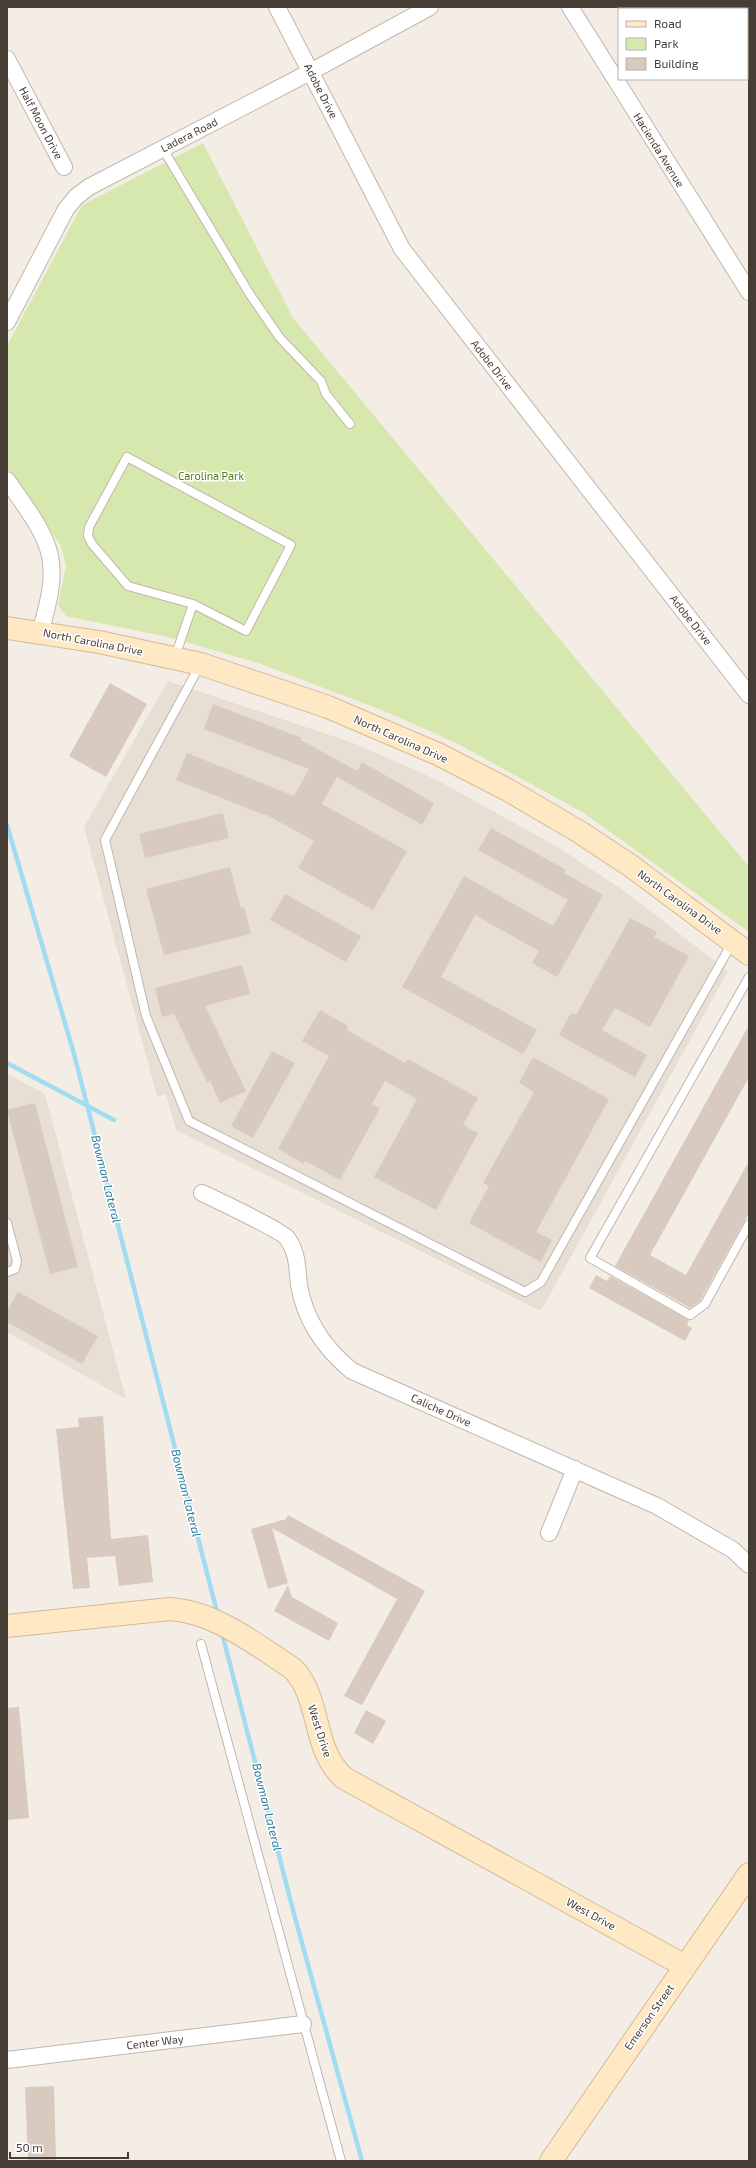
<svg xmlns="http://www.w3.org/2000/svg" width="756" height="2168" viewBox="0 0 756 2168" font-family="'Exo 2',sans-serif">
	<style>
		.residential { fill: #e7ded4 }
		.green { fill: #d7e8ae }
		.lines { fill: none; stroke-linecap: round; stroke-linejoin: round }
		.stream { stroke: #a1dcf1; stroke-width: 4.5 }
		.building { fill: #d8cabe }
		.lane-casing { stroke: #c2b6ab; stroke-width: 10 }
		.street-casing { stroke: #c2b6ab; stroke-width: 18 }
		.secondary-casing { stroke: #d4ba95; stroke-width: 24 }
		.lane { stroke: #fff; stroke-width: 8 }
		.street { stroke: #fff; stroke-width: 16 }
		.secondary { stroke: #ffe8c4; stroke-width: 22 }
		.labels { text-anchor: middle; stroke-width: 3; stroke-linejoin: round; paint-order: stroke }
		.street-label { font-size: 11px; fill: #463d35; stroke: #fff }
		.park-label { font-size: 11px; fill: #527927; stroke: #fff }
		.water-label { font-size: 12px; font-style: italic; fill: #287c9c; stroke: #fff }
	</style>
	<rect width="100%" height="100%" fill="#f3ede6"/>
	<path class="residential" d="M 168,681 L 356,744 L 439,781 L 556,846 L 620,888 L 728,971 L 541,1311 L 176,1130 L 166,1094 L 157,1096 L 84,827 Z
		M 7,1074 L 45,1094 L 126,1399 L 7,1332 Z"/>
	<path class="green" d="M 203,143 L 293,318 L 749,867 L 749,932 L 584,813 L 458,744 L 389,713 L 261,664 L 168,637 L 66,616 L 58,605 L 66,566 L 61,546 L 7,467 L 7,346 L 82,205 Z"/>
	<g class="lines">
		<path class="stream" d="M 7,825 L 74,1054 L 218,1616
			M 7,1063 L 114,1120
			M 222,1633 L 294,1914 L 362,2161"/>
	</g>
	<path class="building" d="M 110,683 L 147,704 L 106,777 L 69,756 Z
		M 213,704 L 302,738 L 301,740 L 357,771 L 362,762 L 434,803 L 422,825 L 337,777 L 322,804 L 407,851 L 373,910 L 298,868 L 314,841 L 265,814 L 264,815 L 176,780 L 187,753 L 294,796 L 309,769 L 204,729 Z
		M 223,813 L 229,838 L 145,858 L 139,834 Z
		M 491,828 L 566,870 L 564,873 L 603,895 L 557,977 L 532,963 L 539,951 L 475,915 L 441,977 L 537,1030 L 523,1054 L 402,987 L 464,876 L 553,926 L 568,900 L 478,850 Z
		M 230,867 L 241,908 L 244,907 L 251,934 L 164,955 L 146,889 Z
		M 285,894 L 361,936 L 346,962 L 270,920 Z
		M 630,918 L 657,932 L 654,937 L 689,956 L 650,1027 L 615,1008 L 602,1030 L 647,1055 L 635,1077 L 559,1035 L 571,1013 L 576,1015 Z
		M 242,965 L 250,994 L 205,1006 L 246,1091 L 220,1103 L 210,1081 L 207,1082 L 174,1014 L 162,1017 L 155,988 Z
		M 320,1010 L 348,1026 L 347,1030 L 405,1063 L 408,1059 L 478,1098 L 463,1125 L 478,1133 L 436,1210 L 374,1177 L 417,1099 L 385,1081 L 372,1104 L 380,1108 L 340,1180 L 305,1161 L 304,1164 L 278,1149 L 329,1056 L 302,1041 Z
		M 749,1025 L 749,1077 L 650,1255 L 686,1275 L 749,1161 L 749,1213 L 700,1301 L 690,1308 L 615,1266 Z
		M 272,1051 L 295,1063 L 253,1138 L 231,1126 Z
		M 533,1057 L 609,1099 L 536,1232 L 552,1240 L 541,1262 L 469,1223 L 489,1186 L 483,1183 L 534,1092 L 519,1083 Z
		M 35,1103 L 78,1267 L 50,1274 L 7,1110 Z
		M 596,1275 L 607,1281 L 610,1276 L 689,1320 L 687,1325 L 692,1328 L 685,1341 L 589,1288 Z
		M 18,1292 L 98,1336 L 82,1364 L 7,1322 L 7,1311 Z
		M 103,1416 L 111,1539 L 148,1535 L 153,1582 L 119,1586 L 115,1556 L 87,1558 L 90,1588 L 73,1589 L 56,1429 L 79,1427 L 78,1418 Z
		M 288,1515 L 425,1591 L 362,1705 L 344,1696 L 397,1599 L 272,1528 L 288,1583 L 268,1589 L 251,1529 L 286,1519 Z
		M 288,1585 L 292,1597 L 338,1623 L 329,1641 L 274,1611 Z
		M 19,1707 L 29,1818 L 7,1820 L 7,1708 Z
		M 366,1710 L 386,1721 L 373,1744 L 354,1733 Z
		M 54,2086 L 56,2161 L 28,2161 L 25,2087 Z"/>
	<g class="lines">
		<g class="lane-casing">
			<path id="lane" d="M 163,149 L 249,293 L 280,338 L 321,381 L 326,394 L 350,424
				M 175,657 L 193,604 L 246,631 L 291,545 L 127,457 L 89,527 L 88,536 L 92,544 L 128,586 L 193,604
				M 200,665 L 105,840 L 146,1016 L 189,1121 L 525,1292 L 541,1282 L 732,943
				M 749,977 L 590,1258 L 690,1315 L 705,1304 L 749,1224
				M 7,1223 L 17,1261 L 15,1269 L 7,1272
				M 201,1644 L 341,2161"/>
		</g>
		<g class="street-casing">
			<path id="street" d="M 277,7 L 402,249 L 749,695
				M 570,7 L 749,292
				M 7,59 L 64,167
				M 7,322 L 66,209 L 76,197 L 89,187 L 312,71 L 430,7
				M 7,480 C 50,542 64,555 40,632
				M 202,1193 C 215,1199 282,1231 287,1238 C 298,1253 297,1268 299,1285 C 305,1320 325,1349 352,1371 L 657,1506 L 733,1550 L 749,1565
				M 549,1533 L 575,1469
				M 7,2060 L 303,2024"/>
		</g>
		<g class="secondary-casing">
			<path id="secondary" d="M 7,628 L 99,642 L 201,664 L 328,707 L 438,754 L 508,790 L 578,831 L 631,866 L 749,954
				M 7,1626 L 170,1609 C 215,1612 255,1644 292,1668 C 322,1697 311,1749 344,1778 L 685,1966
				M 551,2161 L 749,1874"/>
		</g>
		<use href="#lane" class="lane"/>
		<use href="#street" class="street"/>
		<use href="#secondary" class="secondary"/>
	</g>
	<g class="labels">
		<g class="street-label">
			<text transform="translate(321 91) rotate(63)" y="4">Adobe Drive</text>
			<text transform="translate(41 123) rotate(62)" y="4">Half Moon Drive</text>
			<text transform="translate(189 135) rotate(-27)" y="4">Ladera Road</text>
			<text transform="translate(659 150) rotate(58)" y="4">Hacienda Avenue</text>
			<text transform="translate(492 365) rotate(52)" y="4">Adobe Drive</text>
			<text transform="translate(691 620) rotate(52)" y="4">Adobe Drive</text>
			<text transform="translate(93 642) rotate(11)" y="4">North Carolina Drive</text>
			<text transform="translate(401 739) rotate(24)" y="4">North Carolina Drive</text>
			<text transform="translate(680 902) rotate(36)" y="4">North Carolina Drive</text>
			<text transform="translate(441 1410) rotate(24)" y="4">Caliche Drive</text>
			<text transform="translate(320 1731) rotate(72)" y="4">West Drive</text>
			<text transform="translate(591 1914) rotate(29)" y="4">West Drive</text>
			<text transform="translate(649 2017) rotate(-55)" y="4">Emerson Street</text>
			<text transform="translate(155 2042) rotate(-7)" y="4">Center Way</text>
		</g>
		<g class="park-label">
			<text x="211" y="480">Carolina Park</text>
		</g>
		<g class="water-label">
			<text transform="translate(106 1179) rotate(76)" y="4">Bowman Lateral</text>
			<text transform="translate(186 1493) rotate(76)" y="4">Bowman Lateral</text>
			<text transform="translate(267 1807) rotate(76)" y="4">Bowman Lateral</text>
		</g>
	</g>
	<rect width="756" height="2168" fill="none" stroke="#463d35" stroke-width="16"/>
	<rect x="618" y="8" width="130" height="72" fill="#ffffff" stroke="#b5b1ae"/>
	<rect x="626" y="21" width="20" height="6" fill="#ffe8c4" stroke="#b5b1ae"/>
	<text x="654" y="28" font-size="12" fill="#463d35">Road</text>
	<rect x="626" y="38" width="20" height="12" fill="#d7e8ae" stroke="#b5b1ae"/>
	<text x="654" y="48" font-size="12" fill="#463d35">Park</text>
	<rect x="626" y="58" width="20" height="12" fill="#d8cabe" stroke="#b5b1ae"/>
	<text x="654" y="68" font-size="12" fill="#463d35">Building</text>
	<path d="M10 2152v6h118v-6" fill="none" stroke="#463d35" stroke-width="2"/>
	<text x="16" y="2152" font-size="12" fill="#463d35" stroke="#ffffff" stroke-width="3" paint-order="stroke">50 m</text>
</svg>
